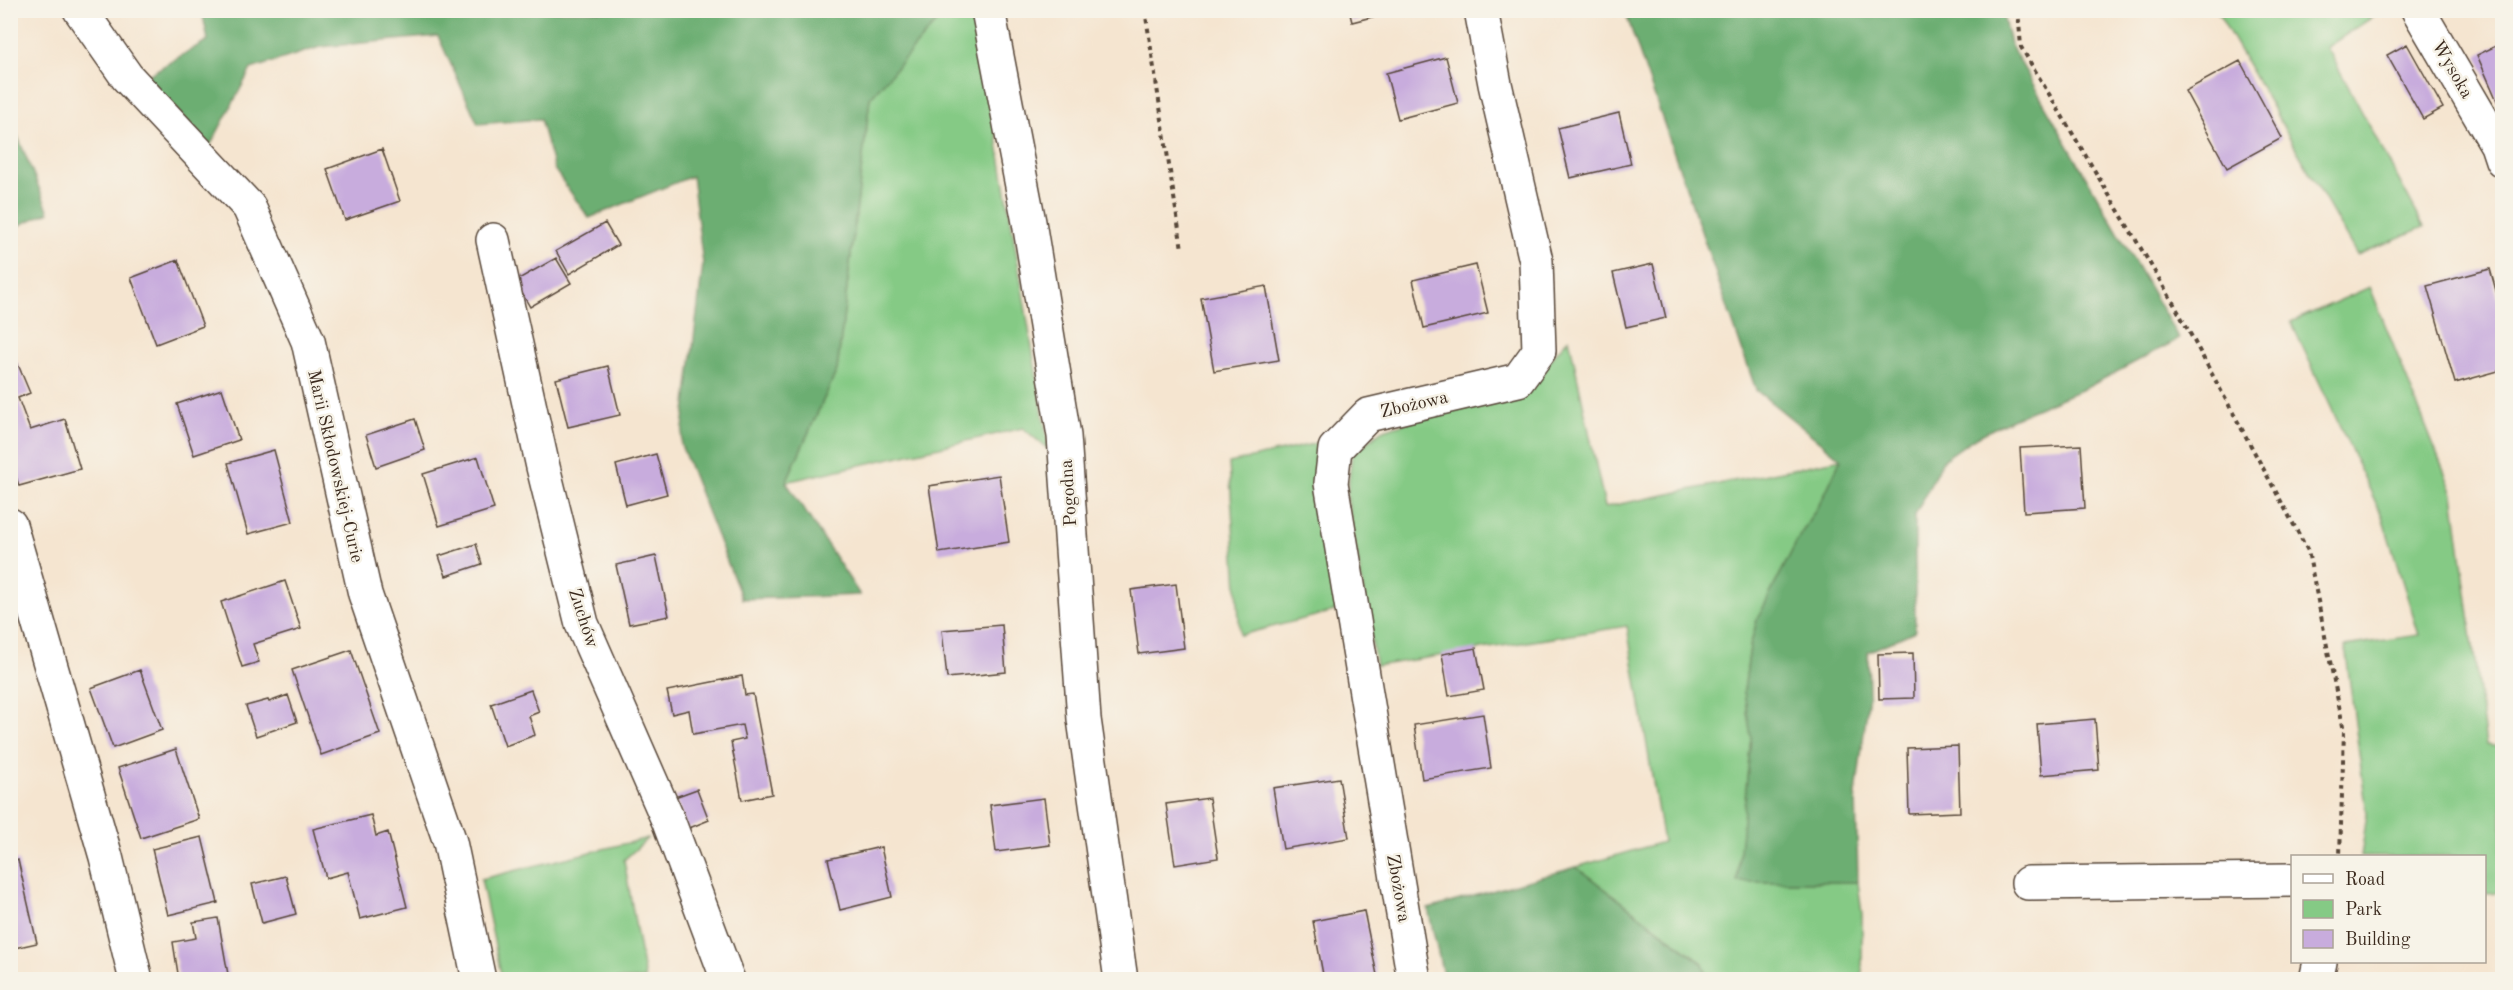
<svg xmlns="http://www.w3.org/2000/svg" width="2513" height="990" viewBox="0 0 2513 990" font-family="'Old Standard TT',serif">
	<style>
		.green { fill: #85ca85; stroke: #607a52; stroke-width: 1.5 }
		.forest { fill: #6cae72; stroke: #546c48; stroke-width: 1.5 }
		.building { fill: #c8acdd }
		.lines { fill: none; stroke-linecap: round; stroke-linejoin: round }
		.minor-casing { stroke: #574639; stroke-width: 36 }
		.path { stroke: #574639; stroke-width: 4; stroke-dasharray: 4.5 4.5; stroke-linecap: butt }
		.minor { stroke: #fff; stroke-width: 33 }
		.labels { text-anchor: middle; stroke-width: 5; stroke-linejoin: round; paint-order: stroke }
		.street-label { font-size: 18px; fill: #3b2a1e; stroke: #f7f3e8 }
	</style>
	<rect width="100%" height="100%" fill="#f7f3e8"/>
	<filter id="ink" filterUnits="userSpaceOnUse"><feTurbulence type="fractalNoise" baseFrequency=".0167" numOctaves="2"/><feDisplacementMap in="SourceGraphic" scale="12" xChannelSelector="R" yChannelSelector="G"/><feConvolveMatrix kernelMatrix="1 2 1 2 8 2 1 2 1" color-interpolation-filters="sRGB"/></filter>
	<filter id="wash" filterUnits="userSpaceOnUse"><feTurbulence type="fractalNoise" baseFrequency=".008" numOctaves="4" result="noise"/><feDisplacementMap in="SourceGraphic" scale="24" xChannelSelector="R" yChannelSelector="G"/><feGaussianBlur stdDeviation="1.35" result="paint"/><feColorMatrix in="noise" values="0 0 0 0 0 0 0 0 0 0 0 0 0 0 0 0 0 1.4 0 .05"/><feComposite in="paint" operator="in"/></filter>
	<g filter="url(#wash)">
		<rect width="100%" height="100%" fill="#f5e5d0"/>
		<path class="green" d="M 946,11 L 976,11 L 1049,450 L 1023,428 L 786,482 L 837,370 L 870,98 Z
			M 2217,11 L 2382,11 L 2327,47 L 2424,227 L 2357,255 Z
			M 2370,287 L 2453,494 L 2486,745 L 2502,747 L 2502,892 L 2485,893 L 2484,856 L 2361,856 L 2367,814 L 2345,646 L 2419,635 L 2382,516 L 2291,322 Z
			M 1569,338 L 1605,507 L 1841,459 L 1822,500 L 1800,535 L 1757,620 L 1750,647 L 1744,691 L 1751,737 L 1738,882 L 1858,882 L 1862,915 L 1862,979 L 1707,979 L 1703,963 L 1576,867 L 1663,842 L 1627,626 L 1376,666 L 1347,496 L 1352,455 L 1381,431 L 1532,381 Z
			M 1322,442 L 1339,610 L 1240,635 L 1229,463 Z
			M 648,838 L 624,860 L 645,979 L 502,979 L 481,879 Z"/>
		<path class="forest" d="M 202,11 L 946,11 L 870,98 L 837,370 L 786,482 L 860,595 L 742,599 L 681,445 L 703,264 L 692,176 L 589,218 L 554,169 L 540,119 L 478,124 L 438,36 L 320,47 L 251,69 L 210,146 L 145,77 L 208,40 Z
			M 1625,11 L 2002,11 L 2010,44 L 2179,339 L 2090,386 L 2014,418 L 1973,439 L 1943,460 L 1915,515 L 1915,631 L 1868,652 L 1869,694 L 1856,794 L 1858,882 L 1737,882 L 1751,737 L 1744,691 L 1750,647 L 1757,620 L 1800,535 L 1822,500 L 1841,459 L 1756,390 Z
			M 10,118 L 49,212 L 11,229 L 10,229 Z
			M 1576,867 L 1703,964 L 1707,979 L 1444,979 L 1428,909 Z"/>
		<g id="blocks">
			<path class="building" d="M 1349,10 L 1394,10 L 1395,11 L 1352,22 Z
				M 2502,43 L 2502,112 L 2477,55 Z
				M 2407,44 L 2443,108 L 2423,119 L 2387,55 Z
				M 1446,57 L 1458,103 L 1398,119 L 1386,73 Z
				M 2240,61 L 2282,138 L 2227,168 L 2185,91 Z
				M 1619,113 L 1631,164 L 1570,178 L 1558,128 Z
				M 382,149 L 400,201 L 345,220 L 327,169 Z
				M 605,223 L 618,245 L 569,274 L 556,251 Z
				M 556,258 L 571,283 L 530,307 L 515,281 Z
				M 178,260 L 203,326 L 156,344 L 131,278 Z
				M 1653,264 L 1666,318 L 1626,327 L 1613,273 Z
				M 1476,265 L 1488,313 L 1424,328 L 1413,280 Z
				M 2490,269 L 2502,312 L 2502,370 L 2455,383 L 2427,286 Z
				M 1266,286 L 1279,360 L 1214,371 L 1201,298 Z
				M 14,355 L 30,393 L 18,398 L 30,430 L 65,419 L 80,469 L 19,486 L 10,458 L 10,356 Z
				M 608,366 L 620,415 L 568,427 L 556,379 Z
				M 222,389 L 239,440 L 194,455 L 177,404 Z
				M 415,419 L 425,450 L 376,467 L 366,435 Z
				M 2081,445 L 2085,508 L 2024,512 L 2020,448 Z
				M 274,450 L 293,522 L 248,534 L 228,463 Z
				M 656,454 L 667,494 L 626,505 L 616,465 Z
				M 478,457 L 494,509 L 439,526 L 423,474 Z
				M 999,475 L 1009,542 L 939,553 L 929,486 Z
				M 476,544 L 482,564 L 446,576 L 439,556 Z
				M 656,556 L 669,616 L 629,624 L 616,565 Z
				M 285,581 L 301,629 L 253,644 L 259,662 L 242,667 L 221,602 Z
				M 1176,584 L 1184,648 L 1139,654 L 1131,590 Z
				M 1002,625 L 1006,672 L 947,678 L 942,630 Z
				M 1476,648 L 1484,690 L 1449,696 L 1442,654 Z
				M 351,650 L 380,734 L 321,755 L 292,670 Z
				M 1913,653 L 1914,698 L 1879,699 L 1878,654 Z
				M 140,670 L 162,730 L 113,748 L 91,688 Z
				M 742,676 L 745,695 L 753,694 L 772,794 L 742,800 L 731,742 L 745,739 L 742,725 L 693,734 L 689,710 L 672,714 L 667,691 Z
				M 531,690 L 539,712 L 529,716 L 535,735 L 505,746 L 491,704 Z
				M 288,695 L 297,722 L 256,736 L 246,706 L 268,700 L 269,702 Z
				M 1483,714 L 1491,768 L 1422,779 L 1414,725 Z
				M 2095,719 L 2099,770 L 2041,775 L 2037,724 Z
				M 1958,746 L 1960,812 L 1909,814 L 1907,748 Z
				M 176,749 L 199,819 L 141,838 L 118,768 Z
				M 1339,778 L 1349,838 L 1283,849 L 1273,788 Z
				M 697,789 L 709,820 L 687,829 L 675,797 Z
				M 1044,798 L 1050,845 L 996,852 L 990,805 Z
				M 1209,798 L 1218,858 L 1175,865 L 1166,804 Z
				M 371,815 L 376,836 L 388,832 L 407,907 L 360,919 L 348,872 L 326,878 L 313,829 Z
				M 202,837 L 218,903 L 168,915 L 152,849 Z
				M 881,847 L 892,897 L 840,910 L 828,859 Z
				M 18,860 L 37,943 L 10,949 L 10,862 Z
				M 286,876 L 296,914 L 262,923 L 252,884 Z
				M 1364,911 L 1378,980 L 1324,980 L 1313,921 Z
				M 218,918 L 229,980 L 179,980 L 173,942 L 196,938 L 193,922 Z"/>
		</g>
	</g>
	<g filter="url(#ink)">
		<use href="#blocks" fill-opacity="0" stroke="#574639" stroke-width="1.5"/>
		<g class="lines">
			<g class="minor-casing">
				<path id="minor" d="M 80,10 L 127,77 L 249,207 L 308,341 L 365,594 L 450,842 L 479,980
					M 988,10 L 1029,222 L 1064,436 L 1084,719 L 1121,980
					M 2418,10 L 2497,145 L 2502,160
					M 493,240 L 543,467 L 582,624 L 668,820 L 728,980
					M 10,525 L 106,857 L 136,980
					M 2028,883 L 2292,880
					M 1414,980 L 1331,483 L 1335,449 L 1368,415 L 1518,380 L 1539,351 L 1536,261 L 1495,84 L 1481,10
					M 2316,980 L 2320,962"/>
			</g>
			<path class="path" d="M 1145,10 L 1182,249
				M 2018,10 L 2021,47 L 2174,304 L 2308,551 L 2344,731 L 2340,856"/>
			<use href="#minor" class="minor"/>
		</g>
	</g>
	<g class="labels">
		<g class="street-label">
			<text transform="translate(2453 69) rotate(60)" y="6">Wysoka</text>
			<text transform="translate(1414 404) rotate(-13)" y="6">Zbożowa</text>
			<text transform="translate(336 466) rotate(77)" y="6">Marii Skłodowskiej-Curie</text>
			<text transform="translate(1068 493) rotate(-94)" y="6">Pogodna</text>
			<text transform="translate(584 618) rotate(72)" y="6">Zuchów</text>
			<text transform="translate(1399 888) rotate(80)" y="6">Zbożowa</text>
		</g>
	</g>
	<rect width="2513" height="990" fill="none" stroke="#f7f3e8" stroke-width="36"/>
	<rect x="2291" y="855" width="195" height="108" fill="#f7f3e8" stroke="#aca397" stroke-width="1.5"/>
	<rect x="2303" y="874" width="30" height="9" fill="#ffffff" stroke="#aca397" stroke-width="1.5"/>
	<text x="2345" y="885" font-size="18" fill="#3b2a1e">Road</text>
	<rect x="2303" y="900" width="30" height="18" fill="#85ca85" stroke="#aca397" stroke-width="1.5"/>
	<text x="2345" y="915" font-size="18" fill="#3b2a1e">Park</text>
	<rect x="2303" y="930" width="30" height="18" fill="#c8acdd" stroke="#aca397" stroke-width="1.5"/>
	<text x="2345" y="945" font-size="18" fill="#3b2a1e">Building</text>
</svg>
